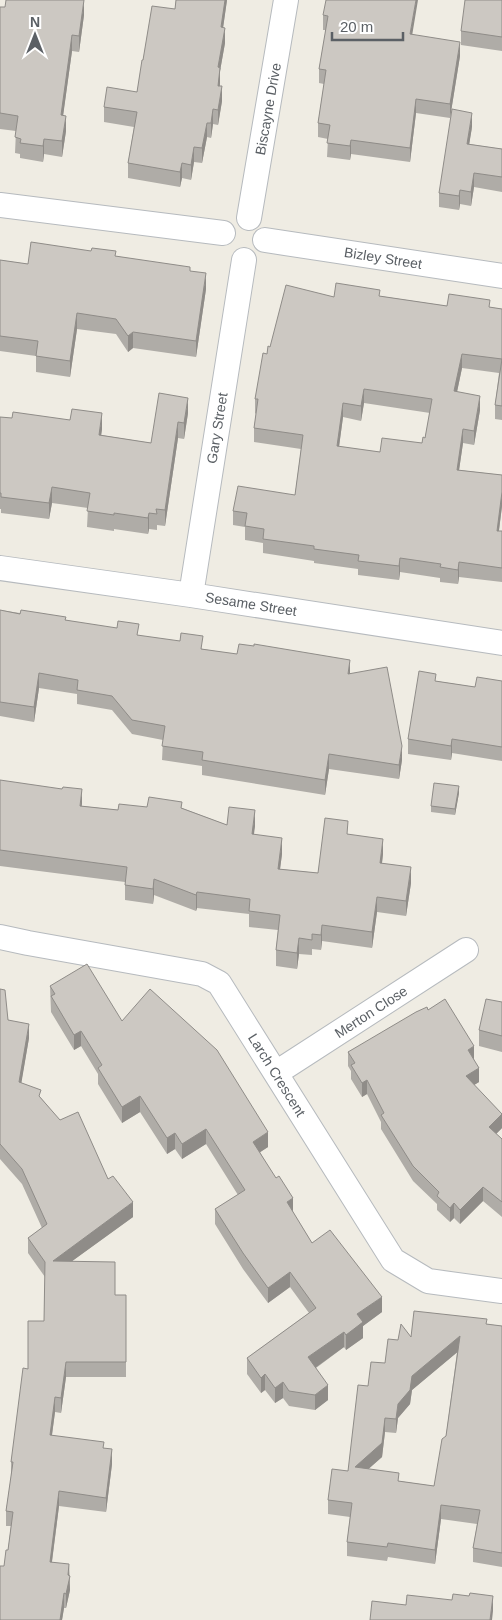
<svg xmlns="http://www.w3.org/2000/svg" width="502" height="1620" viewBox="0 0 502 1620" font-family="Arial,sans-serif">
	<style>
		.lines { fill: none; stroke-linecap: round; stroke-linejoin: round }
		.street-casing { stroke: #b6babe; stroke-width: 26 }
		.street { stroke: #fff; stroke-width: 24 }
		.wall { fill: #afaca7; fill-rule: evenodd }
		.shaded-wall { fill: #8f8c88 }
		.building { fill: #ccc8c2; stroke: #8f8c88; fill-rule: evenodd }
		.labels { text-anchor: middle; stroke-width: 5; stroke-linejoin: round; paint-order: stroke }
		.street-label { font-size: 14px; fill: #5b6065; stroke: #fff }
	</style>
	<rect width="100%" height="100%" fill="#efece3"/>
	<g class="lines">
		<g class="street-casing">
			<path id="street" d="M 0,205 L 223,233
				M 249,218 L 286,0
				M 265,240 L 502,276
				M 0,568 L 191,595 L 502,643
				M 191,595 L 244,260
				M 0,937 L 28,943 L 202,974 L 219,983 L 393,1260 L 428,1281 L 502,1291
				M 276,1073 L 466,950"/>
		</g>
		<use href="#street" class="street"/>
	</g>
	<path class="wall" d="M 176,0 L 227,0 L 223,28 L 225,43 L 220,71 L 220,86 L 222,101 L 218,125 L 213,124 L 211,138 L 207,137 L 202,163 L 194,162 L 191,180 L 182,178 L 180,187 L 128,178 L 128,163 L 134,127 L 104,122 L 104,107 L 137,92 L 143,60 L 175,9 Z
		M 502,0 L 502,51 L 461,45 L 461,31 Z
		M 0,7 L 84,15 L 79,52 L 72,51 L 63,115 L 66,131 L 62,157 L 44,154 L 43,162 L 20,158 L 20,154 L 15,153 L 16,131 L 0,129 Z
		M 323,15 L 413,35 L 460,56 L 450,118 L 416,113 L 410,162 L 351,154 L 350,160 L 327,157 L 328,139 L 318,137 L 318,123 L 324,84 L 319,83 L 319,69 L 326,30 L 323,30 Z
		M 472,127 L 469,144 L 502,149 L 502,192 L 474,187 L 471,206 L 460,204 L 459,210 L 439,207 L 439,193 Z
		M 116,256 L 190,271 L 206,289 L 196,357 L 133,348 L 128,352 L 116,334 L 77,329 L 70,377 L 36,372 L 36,356 L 0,351 L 0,260 L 28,264 Z
		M 380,296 L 447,306 L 490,307 L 502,309 L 502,420 L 495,419 L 495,405 L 499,373 L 462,368 L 457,392 L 480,410 L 474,445 L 463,443 L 459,470 L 502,475 L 502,506 L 499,531 L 502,531 L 502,582 L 459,577 L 458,584 L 440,582 L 440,578 L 400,572 L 399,580 L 358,575 L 358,569 L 314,563 L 314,561 L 263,553 L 263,543 L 245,540 L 245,527 L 233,525 L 233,511 L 295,495 L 301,449 L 254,442 L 254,428 L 256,414 L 255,413 L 255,399 L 267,354 L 270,347 L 334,297 ZM 364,403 L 430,413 L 425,438 L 422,443 L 380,452 L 339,447 L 343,417 L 361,421 Z
		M 188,413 L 184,439 L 178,438 L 165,526 L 157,525 L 157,530 L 149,529 L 148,534 L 114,529 L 114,531 L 87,527 L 88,508 L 52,503 L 49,519 L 1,513 L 1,509 L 0,509 L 0,417 L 102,429 L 101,435 L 151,443 Z
		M 0,610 L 66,620 L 203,649 L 350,674 L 402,760 L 399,779 L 329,769 L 325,795 L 202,775 L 202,766 L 162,760 L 163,740 L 132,734 L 112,710 L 77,704 L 77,694 L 39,688 L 34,722 L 0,716 Z
		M 436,681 L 475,687 L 502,681 L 502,761 L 452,753 L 451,760 L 408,754 L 408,739 Z
		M 0,780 L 82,806 L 118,810 L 147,807 L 182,808 L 227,825 L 255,826 L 253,834 L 282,854 L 280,869 L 318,873 L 348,834 L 383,854 L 382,863 L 411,883 L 406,916 L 377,912 L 372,948 L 322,941 L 321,950 L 312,949 L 312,955 L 299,954 L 297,969 L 276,966 L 276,950 L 278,930 L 249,927 L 249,914 L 197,908 L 196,911 L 154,895 L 153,904 L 125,900 L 125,882 L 0,866 Z
		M 459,793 L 455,815 L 431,812 L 431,806 Z
		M 50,986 L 122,1021 L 268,1147 L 260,1152 L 293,1213 L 312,1243 L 382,1312 L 363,1326 L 363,1338 L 346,1350 L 344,1347 L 316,1368 L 328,1400 L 315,1410 L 289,1406 L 283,1398 L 275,1403 L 265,1390 L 261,1393 L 247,1374 L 247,1358 L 309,1313 L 290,1287 L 268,1303 L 243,1269 L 215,1224 L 215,1209 L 238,1195 L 206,1144 L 182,1159 L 175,1149 L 167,1154 L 140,1112 L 122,1123 L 98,1084 L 98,1074 L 81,1046 L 74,1050 L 51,1012 Z
		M 0,989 L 8,1020 L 29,1038 L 21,1083 L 41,1098 L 108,1179 L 133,1217 L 72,1261 L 115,1295 L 126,1295 L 126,1377 L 66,1377 L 61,1413 L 55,1412 L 52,1435 L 104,1448 L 112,1464 L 106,1512 L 59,1506 L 52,1562 L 69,1575 L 70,1590 L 66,1608 L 64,1608 L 62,1620 L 0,1620 L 4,1566 L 8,1550 L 11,1526 L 6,1526 L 6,1511 L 11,1477 L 11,1462 L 28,1369 L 44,1321 L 45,1277 L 28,1253 L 28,1238 L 42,1228 L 22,1184 L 0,1159 Z
		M 502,1002 L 502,1052 L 479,1046 L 479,1030 Z
		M 428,1010 L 474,1059 L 479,1082 L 474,1085 L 502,1114 L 502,1128 L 496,1134 L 502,1139 L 502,1217 L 483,1201 L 460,1224 L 454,1218 L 450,1222 L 437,1210 L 437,1204 L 413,1181 L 381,1129 L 381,1122 L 367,1094 L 362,1097 L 351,1079 L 351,1071 L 348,1066 L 348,1052 Z
		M 487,1324 L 502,1326 L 502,1567 L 473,1562 L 473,1548 L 477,1524 L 441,1519 L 435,1564 L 388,1557 L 387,1561 L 347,1556 L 347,1542 L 350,1517 L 328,1514 L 328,1500 L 348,1471 L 368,1386 L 385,1363 L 398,1340 ZM 457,1352 L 446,1436 L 434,1486 L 399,1481 L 368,1469 L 382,1457 L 385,1432 L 396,1433 L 398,1418 L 410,1404 L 412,1390 Z"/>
	<path class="shaded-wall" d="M 84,0 L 84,15 L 79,52 L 79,36 Z
		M 225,0 L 227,0 L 221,42 L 221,27 Z
		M 416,0 L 418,0 L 410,48 L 410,34 Z
		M 225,28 L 225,43 L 220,71 L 220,83 L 218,101 L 218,67 Z
		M 72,35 L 72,51 L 61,131 L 61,115 Z
		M 460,42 L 460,56 L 450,118 L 450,104 Z
		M 222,86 L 222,101 L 218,125 L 218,110 Z
		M 416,99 L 416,113 L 410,162 L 410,148 Z
		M 213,109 L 213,124 L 211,138 L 211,123 Z
		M 472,113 L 472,127 L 467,158 L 467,144 Z
		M 66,116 L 66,131 L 62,157 L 62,141 Z
		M 207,123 L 207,137 L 202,163 L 202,148 Z
		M 44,139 L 44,154 L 43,162 L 43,146 Z
		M 351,140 L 351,154 L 350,160 L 350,146 Z
		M 194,147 L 194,162 L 191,180 L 191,165 Z
		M 182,163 L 182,178 L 180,187 L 180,172 Z
		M 474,173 L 474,187 L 471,206 L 471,192 Z
		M 460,190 L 460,204 L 459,210 L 459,196 Z
		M 206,273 L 206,289 L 196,357 L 196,341 Z
		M 77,313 L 77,329 L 70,377 L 70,361 Z
		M 133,332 L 133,348 L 128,352 L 128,336 Z
		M 462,354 L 462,368 L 454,406 L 454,391 Z
		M 364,389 L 364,403 L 361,421 L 361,406 Z
		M 480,396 L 480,410 L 474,445 L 474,431 Z
		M 188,398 L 188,413 L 184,439 L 184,423 Z
		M 343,403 L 343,417 L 337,461 L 337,446 Z
		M 102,413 L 102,429 L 99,451 L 99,435 Z
		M 178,422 L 178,438 L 165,526 L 165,510 Z
		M 463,429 L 463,443 L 457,484 L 457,470 Z
		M 52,487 L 52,503 L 49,519 L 49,503 Z
		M 502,492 L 502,506 L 497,545 L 497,531 Z
		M 149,513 L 149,529 L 148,534 L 148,518 Z
		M 400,558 L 400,572 L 399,580 L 399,566 Z
		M 459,562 L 459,577 L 458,584 L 458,570 Z
		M 350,660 L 350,674 L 348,674 Z
		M 39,673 L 39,688 L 34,722 L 34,707 Z
		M 452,739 L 452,753 L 451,760 L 451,746 Z
		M 402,746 L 402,760 L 399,779 L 399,765 Z
		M 329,754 L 329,769 L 325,795 L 325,780 Z
		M 459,786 L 459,793 L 455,815 L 455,809 Z
		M 82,789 L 82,804 L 80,821 L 80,806 Z
		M 255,810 L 255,826 L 252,850 L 252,834 Z
		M 282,838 L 282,854 L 278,884 L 278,869 Z
		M 383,839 L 383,854 L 380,879 L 380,863 Z
		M 411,867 L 411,883 L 406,916 L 406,901 Z
		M 154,879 L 154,895 L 153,904 L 153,889 Z
		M 197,892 L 197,908 L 196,911 L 196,895 Z
		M 377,897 L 377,912 L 372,948 L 372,932 Z
		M 322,925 L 322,941 L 321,950 L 321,935 Z
		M 299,938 L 299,954 L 297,969 L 297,953 Z
		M 29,1024 L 29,1038 L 19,1097 L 19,1082 Z
		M 81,1031 L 81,1046 L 74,1050 L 74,1035 Z
		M 474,1046 L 474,1060 L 468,1050 Z
		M 479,1068 L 479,1082 L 466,1090 L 466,1076 Z
		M 367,1080 L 367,1094 L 362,1097 L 362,1083 Z
		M 140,1096 L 140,1112 L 122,1123 L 122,1107 Z
		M 502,1114 L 502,1128 L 489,1141 L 489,1127 Z
		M 206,1129 L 206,1144 L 182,1159 L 182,1144 Z
		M 268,1132 L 268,1147 L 253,1157 L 253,1142 Z
		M 175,1133 L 175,1149 L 167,1154 L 167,1138 Z
		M 483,1187 L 483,1201 L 460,1224 L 460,1210 Z
		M 293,1198 L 293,1214 L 287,1202 Z
		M 133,1202 L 133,1217 L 53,1275 L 53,1261 Z
		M 454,1203 L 454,1218 L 450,1222 L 450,1208 Z
		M 290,1272 L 290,1287 L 268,1303 L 268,1288 Z
		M 382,1297 L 382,1312 L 363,1326 L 363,1338 L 346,1350 L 346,1335 L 357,1314 Z
		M 344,1332 L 344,1347 L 308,1373 L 308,1357 Z
		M 460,1336 L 460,1350 L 412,1390 L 410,1404 L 398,1418 L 396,1433 L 396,1419 L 398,1404 L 412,1376 Z
		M 66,1362 L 66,1377 L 61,1413 L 61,1398 Z
		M 265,1374 L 265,1390 L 261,1393 L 261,1378 Z
		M 283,1382 L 283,1398 L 275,1403 L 275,1388 Z
		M 328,1385 L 328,1400 L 315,1410 L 315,1395 Z
		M 55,1397 L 55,1412 L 50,1449 L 50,1435 Z
		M 385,1418 L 385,1432 L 382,1457 L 355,1481 L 355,1467 Z
		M 112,1449 L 112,1464 L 106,1512 L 106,1498 Z
		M 59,1491 L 59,1506 L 50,1576 L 50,1562 Z
		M 441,1505 L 441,1519 L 435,1564 L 435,1550 Z
		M 69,1564 L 70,1590 L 66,1608 L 66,1594 Z
		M 64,1593 L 64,1608 L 62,1620 L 60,1620 Z
		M 493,1596 L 493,1611 L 492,1620 L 490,1620 Z"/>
	<path class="building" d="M 6,0 L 84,0 L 79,36 L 72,35 L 61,115 L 66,116 L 62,141 L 44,139 L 43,146 L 20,143 L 21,139 L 15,137 L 18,116 L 0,113 L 0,7 L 5,7 Z
		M 176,0 L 225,0 L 221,27 L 225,28 L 218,67 L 220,68 L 218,86 L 222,86 L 218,110 L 213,109 L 211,123 L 207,123 L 202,148 L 194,147 L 191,165 L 182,163 L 180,172 L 128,163 L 137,112 L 104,107 L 107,87 L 137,92 L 142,60 L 143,60 L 152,6 L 175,9 Z
		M 326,0 L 416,0 L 410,34 L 460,42 L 450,104 L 416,99 L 410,148 L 351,140 L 350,146 L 327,143 L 330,125 L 318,123 L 326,70 L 319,69 L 328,16 L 323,15 Z
		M 465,0 L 502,0 L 502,37 L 461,31 Z
		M 452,109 L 472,113 L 467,144 L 502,149 L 502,177 L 474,173 L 471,192 L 460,190 L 459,196 L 439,193 Z
		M 31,242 L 91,251 L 92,248 L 116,251 L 115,256 L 190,267 L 190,271 L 206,273 L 196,341 L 133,332 L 128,336 L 116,319 L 77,313 L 70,361 L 36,356 L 38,341 L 0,336 L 0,260 L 28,264 Z
		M 336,283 L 380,290 L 379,296 L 447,306 L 449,294 L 490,300 L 489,307 L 502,309 L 502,406 L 495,405 L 502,359 L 462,354 L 454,391 L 480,396 L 474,431 L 463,429 L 457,470 L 502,475 L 502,492 L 497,531 L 502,531 L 502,568 L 459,562 L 458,570 L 440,567 L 441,564 L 400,558 L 399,566 L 358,561 L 359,555 L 314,549 L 314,546 L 263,539 L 264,529 L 245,526 L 247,513 L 233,511 L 238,486 L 295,495 L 303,435 L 254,428 L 258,399 L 255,399 L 263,353 L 267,354 L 268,346 L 270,347 L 286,285 L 334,297 ZM 364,389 L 432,399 L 425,438 L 423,437 L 422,443 L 382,438 L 380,452 L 337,446 L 343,403 L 361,406 Z
		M 159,393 L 188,398 L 184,423 L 178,422 L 165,510 L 156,509 L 157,514 L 149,513 L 148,518 L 114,513 L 114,515 L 87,511 L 90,493 L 52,487 L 49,503 L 1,497 L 1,493 L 0,493 L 0,417 L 12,418 L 13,412 L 70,420 L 72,409 L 102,413 L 99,435 L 151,443 Z
		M 0,610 L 20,614 L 21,610 L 66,617 L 65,620 L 117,628 L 118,621 L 139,624 L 137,635 L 180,641 L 181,633 L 203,636 L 201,649 L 237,654 L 239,644 L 254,646 L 254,644 L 350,660 L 348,674 L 387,667 L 402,746 L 399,765 L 329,754 L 325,780 L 202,760 L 203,752 L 162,746 L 165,726 L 132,720 L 112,696 L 77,690 L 78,680 L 39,673 L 34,707 L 0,702 Z
		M 419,671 L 436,674 L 435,681 L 475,687 L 477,677 L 502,681 L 502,747 L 452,739 L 451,746 L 408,739 Z
		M 0,780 L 62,789 L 63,787 L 82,789 L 80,806 L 118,810 L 119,804 L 147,807 L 149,797 L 182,802 L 181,808 L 227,825 L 229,807 L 255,810 L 252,834 L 282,838 L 278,869 L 318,873 L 325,818 L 348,821 L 347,834 L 383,839 L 380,863 L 411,867 L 406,901 L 377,897 L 372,932 L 322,925 L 321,935 L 312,934 L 312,940 L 299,938 L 297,953 L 276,950 L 280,915 L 249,911 L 250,899 L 197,892 L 196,895 L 154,879 L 153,889 L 125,885 L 127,867 L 0,850 Z
		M 434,783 L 459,786 L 455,809 L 431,806 Z
		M 87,964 L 122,1021 L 150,989 L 217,1050 L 268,1132 L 253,1142 L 276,1178 L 279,1176 L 293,1198 L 287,1202 L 312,1243 L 330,1230 L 382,1297 L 357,1314 L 363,1322 L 346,1335 L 344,1332 L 308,1357 L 328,1385 L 315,1395 L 289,1391 L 283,1382 L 275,1388 L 265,1374 L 261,1378 L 247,1358 L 316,1308 L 290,1272 L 268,1288 L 243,1253 L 215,1209 L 245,1190 L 206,1129 L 182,1144 L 175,1133 L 167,1138 L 140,1096 L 122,1107 L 98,1068 L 102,1065 L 81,1031 L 74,1035 L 51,996 L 55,994 L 50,986 Z
		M 0,989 L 5,990 L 8,1020 L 29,1024 L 19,1082 L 41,1090 L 39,1096 L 60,1120 L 78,1112 L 108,1179 L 113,1176 L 133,1202 L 53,1261 L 115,1262 L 115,1295 L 126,1295 L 126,1362 L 66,1362 L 61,1398 L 55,1397 L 50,1435 L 104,1442 L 103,1448 L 112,1449 L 106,1498 L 59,1491 L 50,1562 L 69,1564 L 68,1575 L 70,1576 L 66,1594 L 64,1593 L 60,1620 L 0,1620 L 0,1566 L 4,1566 L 6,1550 L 8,1550 L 13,1512 L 6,1511 L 13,1462 L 11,1462 L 23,1368 L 28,1369 L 28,1321 L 44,1321 L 45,1262 L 28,1238 L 47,1224 L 22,1169 L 0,1144 Z
		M 445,999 L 474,1046 L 468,1050 L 479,1068 L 466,1076 L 502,1114 L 489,1127 L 502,1139 L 502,1202 L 483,1187 L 460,1210 L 454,1203 L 450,1208 L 437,1196 L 439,1192 L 413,1166 L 381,1115 L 384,1113 L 367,1080 L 362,1083 L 351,1065 L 355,1063 L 348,1052 L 416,1012 L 427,1007 L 428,1010 Z
		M 486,999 L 502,1002 L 502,1036 L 479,1030 Z
		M 414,1311 L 487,1319 L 486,1324 L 502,1326 L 502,1553 L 473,1548 L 480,1510 L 441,1505 L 435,1550 L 388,1543 L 387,1547 L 347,1542 L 352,1503 L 328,1500 L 332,1469 L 348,1471 L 358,1385 L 368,1386 L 371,1362 L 385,1363 L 388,1339 L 398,1340 L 401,1324 L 411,1337 ZM 460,1336 L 446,1436 L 442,1439 L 434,1486 L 398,1481 L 399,1473 L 355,1467 L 382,1443 L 385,1418 L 396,1419 L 398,1404 L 410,1390 L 412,1376 Z
		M 470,1593 L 493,1596 L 490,1620 L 370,1620 L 372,1601 L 406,1605 L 407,1595 L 452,1600 L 453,1594 L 469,1596 Z"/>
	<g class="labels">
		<g class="street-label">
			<text transform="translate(268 109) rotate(-80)" y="5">Biscayne Drive</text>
			<text transform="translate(383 258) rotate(9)" y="5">Bizley Street</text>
			<text transform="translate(217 428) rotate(-81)" y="5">Gary Street</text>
			<text transform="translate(251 604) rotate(9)" y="5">Sesame Street</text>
			<text transform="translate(371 1012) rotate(-33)" y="5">Merton Close</text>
			<text transform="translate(277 1075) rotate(58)" y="5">Larch Crescent</text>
		</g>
	</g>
	<g transform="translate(35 35)" stroke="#ffffff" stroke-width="4" paint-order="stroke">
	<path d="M0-4L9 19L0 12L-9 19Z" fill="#5b6065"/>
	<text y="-8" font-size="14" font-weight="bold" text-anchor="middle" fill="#5b6065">N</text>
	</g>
	<path d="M332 32v8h71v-8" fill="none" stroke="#5b6065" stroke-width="2.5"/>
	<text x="340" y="32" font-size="15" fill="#5b6065" stroke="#ffffff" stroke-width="4" paint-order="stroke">20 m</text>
</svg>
